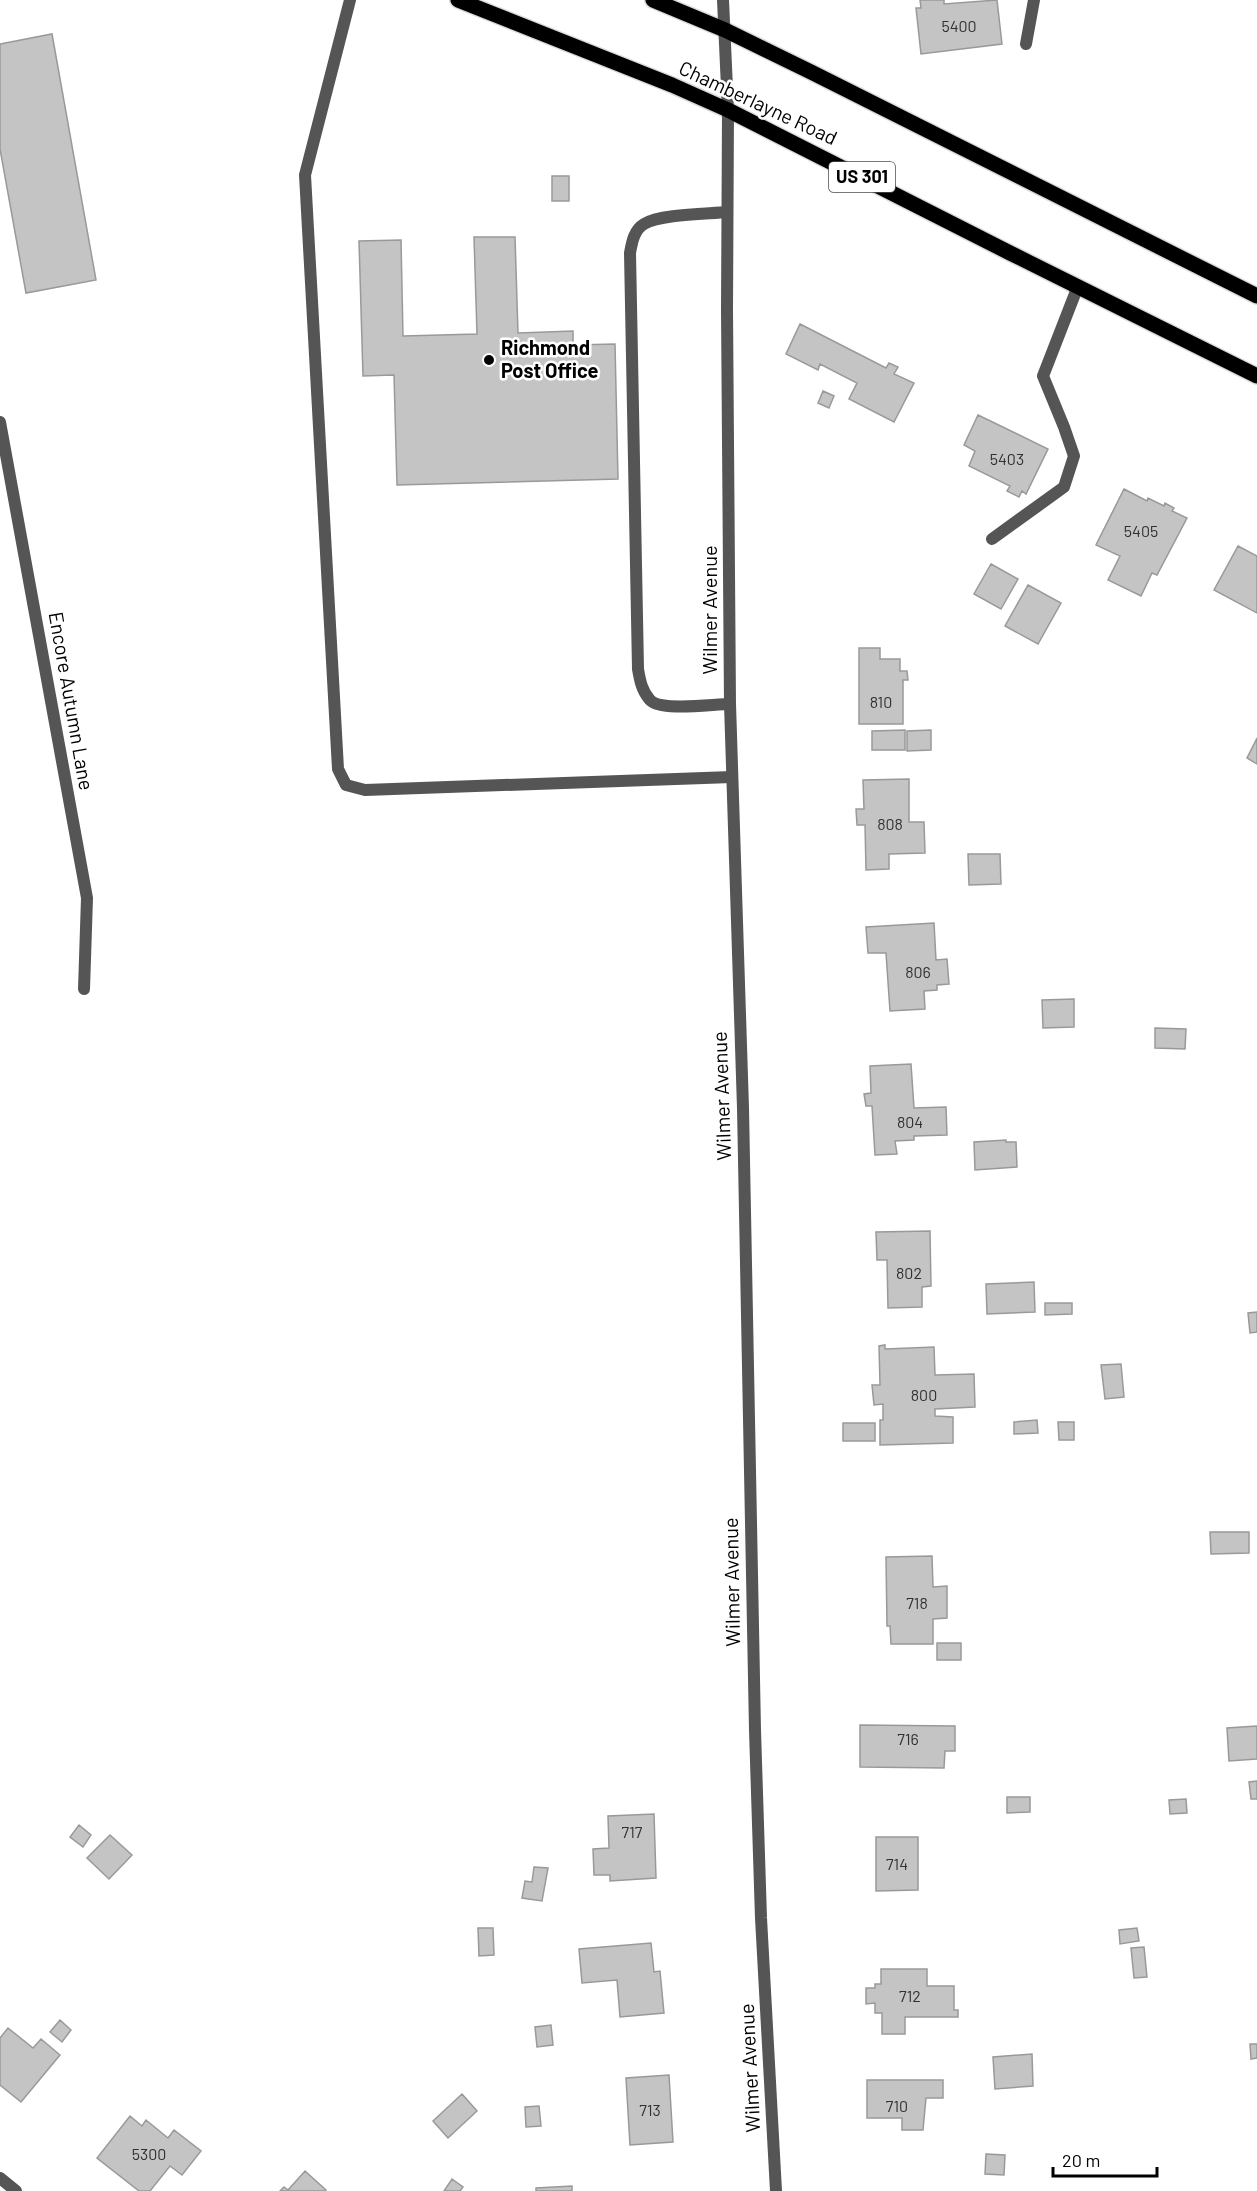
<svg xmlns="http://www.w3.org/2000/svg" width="1257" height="2191" viewBox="0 0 1257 2191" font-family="Barlow,sans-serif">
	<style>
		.building { fill: #c4c4c4; stroke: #999; stroke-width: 1.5 }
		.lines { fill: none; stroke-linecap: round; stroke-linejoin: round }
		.primary-casing { stroke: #dbdbdb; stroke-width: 18 }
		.service { stroke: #555; stroke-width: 12 }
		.minor { stroke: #555; stroke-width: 12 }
		.tertiary { stroke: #555; stroke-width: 12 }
		.primary { stroke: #000; stroke-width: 15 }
		.poi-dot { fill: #000; stroke: #fff; stroke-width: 2 }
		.labels { text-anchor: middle; stroke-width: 5; stroke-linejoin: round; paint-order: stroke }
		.number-label { font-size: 16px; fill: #313131 }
		.shield { fill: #fff; stroke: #4c4c4c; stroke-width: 1.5 }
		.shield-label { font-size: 18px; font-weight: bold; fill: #000 }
		.street-label { font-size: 20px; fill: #000; stroke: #fff }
		.poi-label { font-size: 20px; font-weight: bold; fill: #000; stroke: #fff; text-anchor: start }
	</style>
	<rect width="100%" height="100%" fill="#fff"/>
	<path class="building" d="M 920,0 L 944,0 L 944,4 L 997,0 L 1002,44 L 921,54 L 916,8 L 921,8 Z
		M 52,34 L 96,280 L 26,293 L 0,149 L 0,44 Z
		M 552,176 L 569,176 L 569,201 L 552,201 Z
		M 474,237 L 515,237 L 518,333 L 573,331 L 573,345 L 615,344 L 618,479 L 397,485 L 394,375 L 363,376 L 359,241 L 401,240 L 403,336 L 477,334 Z
		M 800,324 L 886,368 L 889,363 L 898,367 L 894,374 L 914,383 L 894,422 L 849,399 L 857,383 L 820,364 L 818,370 L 786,354 Z
		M 823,391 L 834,396 L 829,408 L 818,403 Z
		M 978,415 L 1048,449 L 1026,494 L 1022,491 L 1019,497 L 1007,491 L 1010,486 L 969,466 L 975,451 L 964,445 Z
		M 1124,489 L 1147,501 L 1148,498 L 1164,506 L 1165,503 L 1174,508 L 1172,511 L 1187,518 L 1157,575 L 1152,573 L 1141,596 L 1108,580 L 1120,556 L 1096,545 Z
		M 1238,546 L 1257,556 L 1257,613 L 1214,590 Z
		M 991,564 L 1018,579 L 1001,609 L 974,594 Z
		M 1028,585 L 1061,603 L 1038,644 L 1005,626 Z
		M 859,648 L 880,648 L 880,659 L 900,659 L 900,671 L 907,671 L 908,680 L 903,680 L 903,724 L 859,724 Z
		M 905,730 L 905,750 L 872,750 L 872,731 Z
		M 931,730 L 931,750 L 907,751 L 907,731 Z
		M 1257,738 L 1257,764 L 1247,758 Z
		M 909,779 L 909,822 L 924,822 L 925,853 L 889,854 L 889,869 L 866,870 L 865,825 L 857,825 L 856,809 L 864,809 L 863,780 Z
		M 968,854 L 1000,854 L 1001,884 L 969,885 Z
		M 934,923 L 936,960 L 947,959 L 949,984 L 937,985 L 937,990 L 924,991 L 925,1009 L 890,1011 L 886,953 L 868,953 L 866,927 Z
		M 1074,999 L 1074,1027 L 1043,1028 L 1042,1000 Z
		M 1155,1028 L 1186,1029 L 1185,1049 L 1155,1048 Z
		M 911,1064 L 914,1108 L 946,1107 L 947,1135 L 914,1136 L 914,1140 L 895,1141 L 897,1154 L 875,1155 L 872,1106 L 866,1106 L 864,1094 L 871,1093 L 870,1066 Z
		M 1006,1140 L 1006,1142 L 1016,1142 L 1017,1167 L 975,1170 L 974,1142 Z
		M 930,1231 L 931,1286 L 922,1287 L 922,1307 L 888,1308 L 887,1260 L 877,1260 L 876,1232 Z
		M 1034,1282 L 1035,1312 L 987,1314 L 986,1284 Z
		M 1045,1303 L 1072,1303 L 1072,1314 L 1045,1315 Z
		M 1257,1312 L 1257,1332 L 1250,1333 L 1248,1313 Z
		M 885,1345 L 885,1349 L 934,1347 L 935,1375 L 974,1374 L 975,1407 L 935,1409 L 935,1416 L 953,1417 L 953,1443 L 880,1445 L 880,1420 L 883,1420 L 883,1404 L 874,1405 L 872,1385 L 880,1385 L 879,1346 Z
		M 1121,1364 L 1124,1397 L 1105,1399 L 1101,1365 Z
		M 1037,1420 L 1038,1433 L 1014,1434 L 1014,1422 Z
		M 1058,1422 L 1074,1422 L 1074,1440 L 1059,1440 Z
		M 843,1423 L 875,1423 L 875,1441 L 843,1441 Z
		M 1210,1532 L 1249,1532 L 1249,1553 L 1211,1554 Z
		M 932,1556 L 933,1587 L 947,1586 L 947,1618 L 933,1619 L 933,1644 L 891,1644 L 890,1626 L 887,1626 L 886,1557 Z
		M 937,1643 L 961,1643 L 961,1660 L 937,1660 Z
		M 860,1725 L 955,1726 L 955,1751 L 945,1751 L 944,1768 L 860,1767 Z
		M 1257,1726 L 1257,1759 L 1229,1761 L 1227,1728 Z
		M 1257,1781 L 1257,1799 L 1251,1799 L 1249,1782 Z
		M 1007,1797 L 1030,1797 L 1030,1812 L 1007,1813 Z
		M 1186,1799 L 1187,1813 L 1170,1814 L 1169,1800 Z
		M 654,1814 L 656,1878 L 610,1881 L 610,1875 L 594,1875 L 593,1849 L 609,1848 L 608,1816 Z
		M 79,1825 L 91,1835 L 83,1847 L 70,1837 Z
		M 110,1835 L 132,1855 L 109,1879 L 87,1858 Z
		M 876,1837 L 918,1837 L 918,1890 L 876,1891 Z
		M 534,1867 L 548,1868 L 542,1901 L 522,1898 L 525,1881 L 532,1882 Z
		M 478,1928 L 493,1928 L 494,1955 L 479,1956 Z
		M 1137,1928 L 1139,1941 L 1120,1944 L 1119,1930 Z
		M 651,1943 L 654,1972 L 660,1971 L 664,2013 L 620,2017 L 617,1980 L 582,1983 L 579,1949 Z
		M 1144,1947 L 1147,1977 L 1134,1978 L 1131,1948 Z
		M 881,1969 L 927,1969 L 927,1986 L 954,1986 L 954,2010 L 958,2010 L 958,2017 L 905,2017 L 905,2034 L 882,2034 L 882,2013 L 875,2013 L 875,2003 L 866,2004 L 866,1988 L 875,1988 L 875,1984 L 881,1984 Z
		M 60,2020 L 71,2030 L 62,2042 L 50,2032 Z
		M 551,2025 L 553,2045 L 537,2047 L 535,2027 Z
		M 8,2028 L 33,2048 L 41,2039 L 60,2055 L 21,2102 L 0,2085 L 0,2038 Z
		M 1250,2044 L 1257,2044 L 1257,2058 L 1251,2059 Z
		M 1032,2054 L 1033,2086 L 995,2089 L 993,2057 Z
		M 669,2075 L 673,2142 L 630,2145 L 626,2078 Z
		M 867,2080 L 943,2080 L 943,2098 L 926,2098 L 923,2130 L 902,2130 L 902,2118 L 867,2118 Z
		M 462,2094 L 477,2111 L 448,2138 L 433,2121 Z
		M 539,2106 L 541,2126 L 526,2127 L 525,2107 Z
		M 130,2116 L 142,2126 L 146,2120 L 168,2138 L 174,2130 L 201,2151 L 182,2175 L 170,2166 L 150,2191 L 139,2191 L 97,2158 Z
		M 986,2154 L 1005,2155 L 1004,2175 L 985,2174 Z
		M 305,2171 L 326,2190 L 325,2191 L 280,2191 L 284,2187 L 288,2190 Z
		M 452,2179 L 463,2187 L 460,2191 L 444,2191 Z
		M 572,2186 L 572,2191 L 536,2191 L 536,2188 Z"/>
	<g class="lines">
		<g class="primary-casing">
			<path id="primary" d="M 458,0 L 672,85 L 728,110 L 1010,253 L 1257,376
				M 653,0 L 725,30 L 811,72 L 1257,296"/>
		</g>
		<path class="service" d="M 350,0 L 305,175 L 338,769 L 346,785 L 365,790 L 732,777
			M 1026,44 L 1034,0
			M 727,212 C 707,214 660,214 644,224 C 634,230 632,242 630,253 L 638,669 C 640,681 642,691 650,700 C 661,712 713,704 730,704
			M 992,539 L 1064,487 L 1074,456 L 1064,427 L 1043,376 L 1078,286"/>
		<path class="minor" d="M 728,110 L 727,310 L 730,704 L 743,1108 L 755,1730 L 761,1918 L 776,2191
			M 0,422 L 87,898 L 84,989
			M 0,2178 L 16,2191"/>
		<path class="tertiary" d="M 723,0 L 728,110"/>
		<use href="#primary" class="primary"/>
	</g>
	<circle class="poi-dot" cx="489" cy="360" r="6"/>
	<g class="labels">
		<g class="number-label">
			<text x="959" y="32">5400</text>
			<text x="1007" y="465">5403</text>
			<text x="1141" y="537">5405</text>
			<text x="881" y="708">810</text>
			<text x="890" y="830">808</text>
			<text x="918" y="978">806</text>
			<text x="910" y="1128">804</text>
			<text x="909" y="1279">802</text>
			<text x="924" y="1401">800</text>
			<text x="917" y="1609">718</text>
			<text x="908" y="1745">716</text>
			<text x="632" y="1838">717</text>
			<text x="897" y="1870">714</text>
			<text x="910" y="2002">712</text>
			<text x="897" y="2112">710</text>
			<text x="650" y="2116">713</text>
			<text x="149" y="2160">5300</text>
		</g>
		<rect class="shield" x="829" y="162" width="66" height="30" rx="4.5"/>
		<g class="shield-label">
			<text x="862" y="183">US 301</text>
		</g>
		<g class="street-label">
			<text transform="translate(758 103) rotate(25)" y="7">Chamberlayne Road</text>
			<text transform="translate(710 610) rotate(-90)" y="7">Wilmer Avenue</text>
			<text transform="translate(71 701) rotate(80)" y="7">Encore Autumn Lane</text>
			<text transform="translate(722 1096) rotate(-92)" y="7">Wilmer Avenue</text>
			<text transform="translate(732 1582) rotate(-91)" y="7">Wilmer Avenue</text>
			<text transform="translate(750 2068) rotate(-93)" y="7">Wilmer Avenue</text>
		</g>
		<g class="poi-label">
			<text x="501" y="355">Richmond<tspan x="501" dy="23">Post Office</tspan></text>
		</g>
	</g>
	<path d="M1053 2167v9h104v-9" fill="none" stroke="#000000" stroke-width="3"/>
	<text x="1062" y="2167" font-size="18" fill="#000000" stroke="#ffffff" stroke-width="4.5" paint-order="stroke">20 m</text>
</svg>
